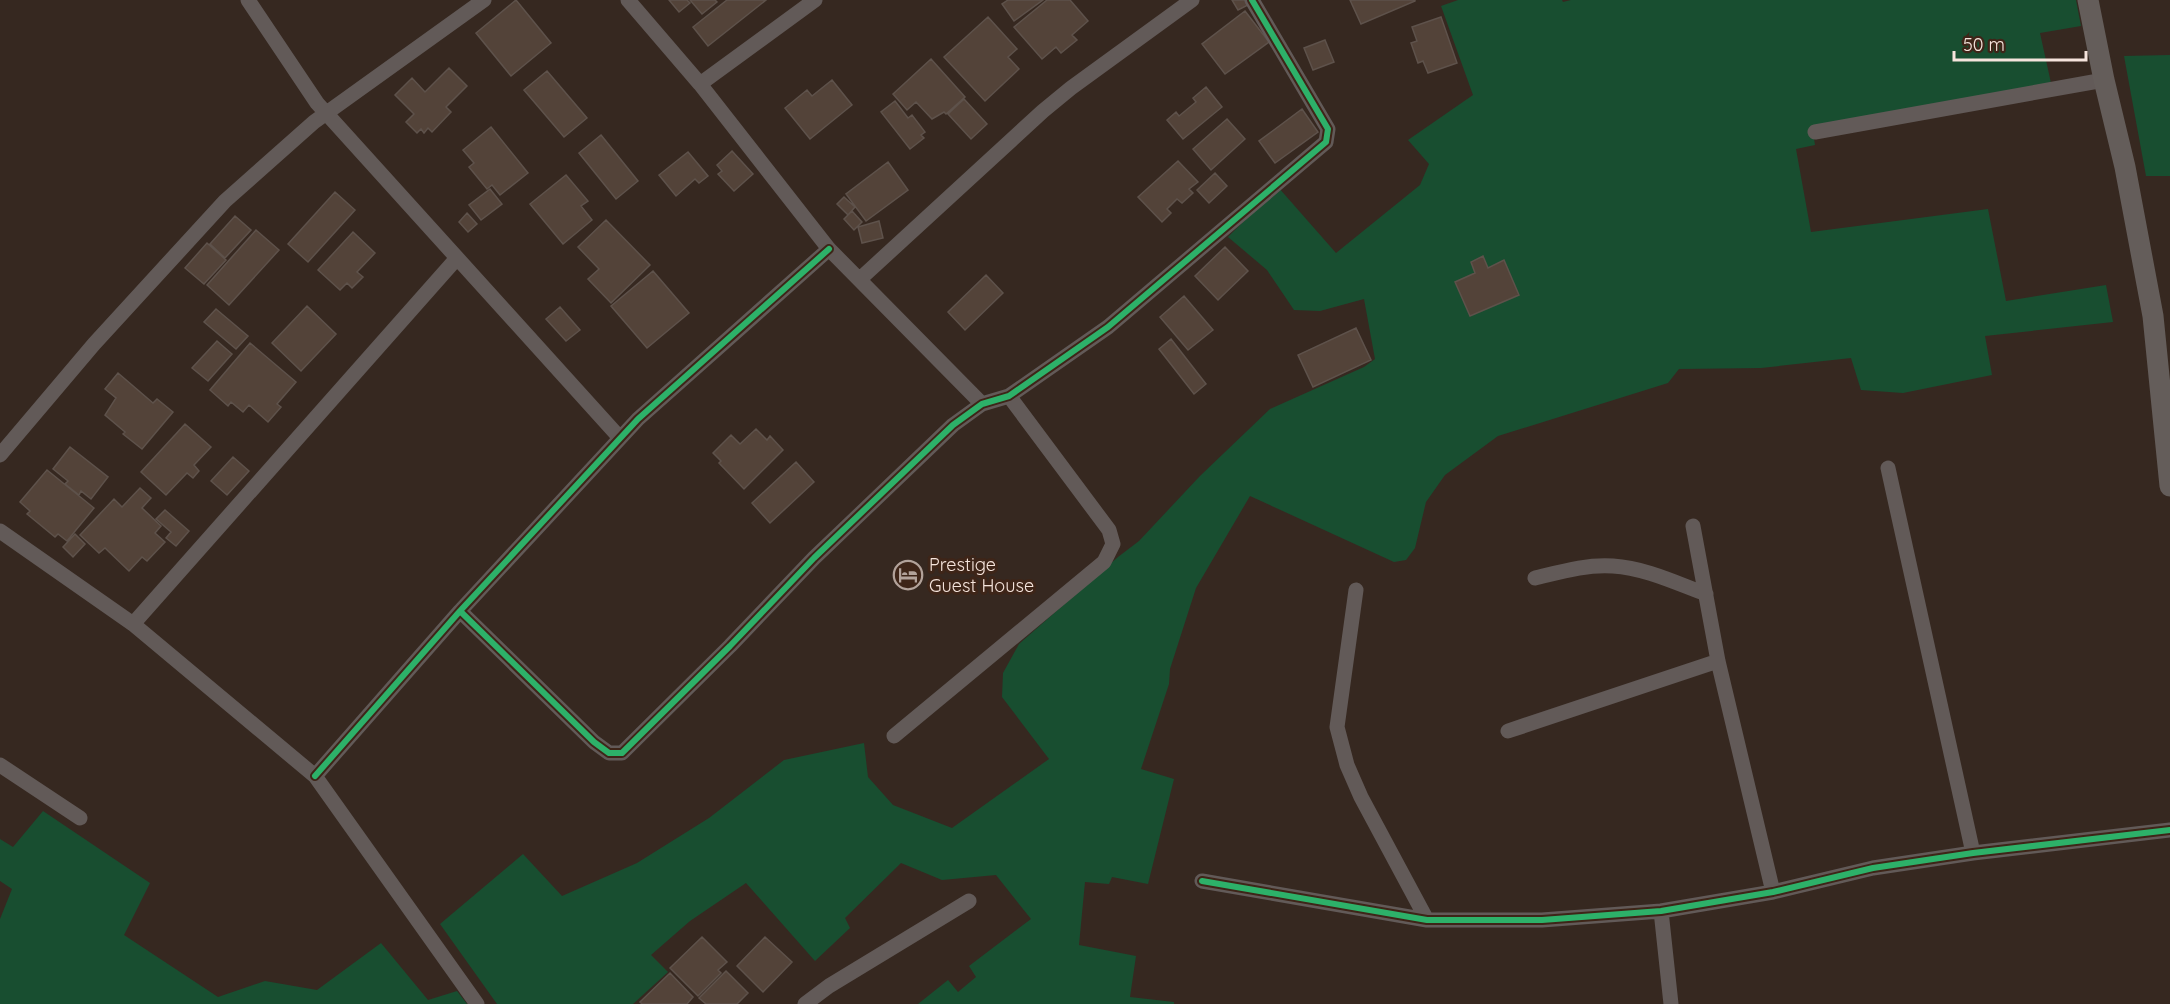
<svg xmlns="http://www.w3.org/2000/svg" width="2170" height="1004" viewBox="0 0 2170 1004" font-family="Quicksand,sans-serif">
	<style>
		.green { fill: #184e30 }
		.building { fill: #534339; stroke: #5e524b; stroke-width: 1.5 }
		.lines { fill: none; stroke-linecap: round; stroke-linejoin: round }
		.street { stroke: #625a58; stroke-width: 15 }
		.secondary { stroke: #645d5a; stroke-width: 21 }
		.cycleway-casing { stroke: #3e2518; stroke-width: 10 }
		.cycleway { stroke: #2db169; stroke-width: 6 }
		.labels { text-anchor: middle; stroke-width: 6; stroke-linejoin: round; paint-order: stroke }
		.poi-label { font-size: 18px; fill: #f5e4dc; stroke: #3e2518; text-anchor: start }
	</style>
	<rect width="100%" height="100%" fill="#362820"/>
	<path class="green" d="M 1458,0 L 1562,0 L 1563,2 L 1571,0 L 2076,0 L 2081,26 L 2040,33 L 2051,83 L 1812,126 L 1815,145 L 1796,149 L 1811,232 L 1988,209 L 2006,301 L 2106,285 L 2113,322 L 1985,336 L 1992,375 L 1903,393 L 1861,390 L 1851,358 L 1761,368 L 1679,369 L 1668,383 L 1498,436 L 1445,475 L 1426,502 L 1415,548 L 1406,560 L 1394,562 L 1250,496 L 1196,588 L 1170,669 L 1169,684 L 1141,769 L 1174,779 L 1148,884 L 1112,877 L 1109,884 L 1085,882 L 1079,945 L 1136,956 L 1130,997 L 1174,1002 L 1174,1004 L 918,1004 L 948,980 L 958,992 L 976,977 L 969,966 L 1031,919 L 996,875 L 942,880 L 901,863 L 845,918 L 850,928 L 815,961 L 746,883 L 690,921 L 651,955 L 668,972 L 633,1004 L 497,1004 L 440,924 L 523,854 L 562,896 L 637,863 L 709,818 L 784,760 L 864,743 L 868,777 L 893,805 L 952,828 L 1049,759 L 1002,697 L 1003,673 L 1019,644 L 1118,557 L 1139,541 L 1200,476 L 1270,409 L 1364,367 L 1375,359 L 1364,299 L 1320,311 L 1294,310 L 1267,270 L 1228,237 L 1278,187 L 1336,253 L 1420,185 L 1429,164 L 1408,140 L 1473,95 L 1441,6 Z
		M 2170,55 L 2170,176 L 2146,176 L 2124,56 Z
		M 43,811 L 150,883 L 124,935 L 218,997 L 265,981 L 317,990 L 381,943 L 428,1000 L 457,991 L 467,1004 L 0,1004 L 0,919 L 12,889 L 0,881 L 0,839 L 13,847 Z"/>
	<path class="building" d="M 516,0 L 551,43 L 511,76 L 476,33 Z
		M 669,0 L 687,0 L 690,3 L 679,12 Z
		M 690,0 L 715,0 L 717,2 L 702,14 Z
		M 727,0 L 766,0 L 708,46 L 693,27 Z
		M 1008,0 L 1043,0 L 1014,21 L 1002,4 Z
		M 1047,0 L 1070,0 L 1088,21 L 1072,35 L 1077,40 L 1061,53 L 1056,47 L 1042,59 L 1014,27 Z
		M 1232,0 L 1245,0 L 1248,5 L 1238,10 Z
		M 1350,0 L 1415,0 L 1415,1 L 1361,24 Z
		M 1245,11 L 1269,42 L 1225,74 L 1202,44 Z
		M 988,17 L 1017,49 L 1008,57 L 1019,69 L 985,101 L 944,57 Z
		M 1441,17 L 1457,63 L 1428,73 L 1423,61 L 1418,63 L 1411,43 L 1417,41 L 1412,27 Z
		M 1325,40 L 1334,62 L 1313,70 L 1304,48 Z
		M 931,59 L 965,97 L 946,114 L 944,112 L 932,119 L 916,102 L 907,110 L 893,94 Z
		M 449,68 L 467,86 L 446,107 L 451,112 L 432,132 L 428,128 L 424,133 L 421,129 L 417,133 L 406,122 L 414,114 L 395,95 L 412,78 L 425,92 Z
		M 547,71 L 587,118 L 564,137 L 524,90 Z
		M 832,80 L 852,105 L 810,139 L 785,108 L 807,90 L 812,96 Z
		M 1206,87 L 1222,107 L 1183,139 L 1167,120 L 1176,112 L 1179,116 L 1196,102 L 1193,98 Z
		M 964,99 L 987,124 L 971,139 L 948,114 Z
		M 895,101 L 908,118 L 912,115 L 925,132 L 921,135 L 924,138 L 910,149 L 881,112 Z
		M 1302,109 L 1318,132 L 1275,163 L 1259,141 Z
		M 1227,119 L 1245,139 L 1211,170 L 1193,149 Z
		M 491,127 L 528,173 L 500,195 L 492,185 L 487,189 L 469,167 L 474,163 L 463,150 Z
		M 601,135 L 638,181 L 616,199 L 579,153 Z
		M 732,151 L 753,174 L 734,191 L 718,174 L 722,171 L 717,165 Z
		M 688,152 L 708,176 L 699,183 L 695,179 L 676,196 L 659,175 Z
		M 1178,161 L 1198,182 L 1189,189 L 1193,193 L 1182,203 L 1177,199 L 1167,209 L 1171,213 L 1162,222 L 1138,197 Z
		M 888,162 L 908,190 L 866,221 L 846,194 Z
		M 1215,173 L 1227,186 L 1209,203 L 1197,190 Z
		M 566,175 L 588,201 L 581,206 L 592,220 L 563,244 L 530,204 Z
		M 490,189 L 502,204 L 481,220 L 469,205 Z
		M 335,192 L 355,210 L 308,262 L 288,244 Z
		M 844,197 L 855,207 L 848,215 L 837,204 Z
		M 852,211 L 862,222 L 854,230 L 844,219 Z
		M 467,213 L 477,224 L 468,232 L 459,222 Z
		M 235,216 L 251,230 L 225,258 L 210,244 Z
		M 606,220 L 650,265 L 611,303 L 588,279 L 599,269 L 578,247 Z
		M 879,221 L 883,238 L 862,243 L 858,227 Z
		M 256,230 L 279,250 L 229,305 L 207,285 Z
		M 353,232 L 375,253 L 357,272 L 363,277 L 352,288 L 347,283 L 340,290 L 318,270 Z
		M 207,243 L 226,260 L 204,284 L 185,268 Z
		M 1225,247 L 1248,271 L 1218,300 L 1195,276 Z
		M 1483,256 L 1488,268 L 1504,260 L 1519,295 L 1470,316 L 1455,282 L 1475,273 L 1471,262 Z
		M 653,271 L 689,313 L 647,348 L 611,306 Z
		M 986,275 L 1003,293 L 965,330 L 948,312 Z
		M 1184,296 L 1213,330 L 1188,350 L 1160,317 Z
		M 307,306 L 336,334 L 301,371 L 272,343 Z
		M 560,307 L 580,330 L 566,341 L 546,319 Z
		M 216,309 L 248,336 L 236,349 L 204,322 Z
		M 1356,328 L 1371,360 L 1313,387 L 1298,355 Z
		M 1171,339 L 1206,384 L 1194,394 L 1159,349 Z
		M 217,341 L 232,354 L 208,381 L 192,368 Z
		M 250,343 L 296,382 L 277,404 L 281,407 L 268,422 L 249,405 L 243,412 L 231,402 L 228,406 L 210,390 Z
		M 118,373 L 153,403 L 157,399 L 173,412 L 142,449 L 123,434 L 125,432 L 105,415 L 116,398 L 105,389 Z
		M 185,424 L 211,447 L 194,465 L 199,471 L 193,478 L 187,473 L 166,495 L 141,472 Z
		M 756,429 L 767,440 L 770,436 L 783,450 L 744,489 L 719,463 L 721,461 L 713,453 L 731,435 L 740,444 Z
		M 70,447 L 108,477 L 91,499 L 81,491 L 79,495 L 65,484 L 68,481 L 53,469 Z
		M 233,457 L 249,471 L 227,495 L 211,481 Z
		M 796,462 L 814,482 L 770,523 L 752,503 Z
		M 47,470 L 94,508 L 67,541 L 58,534 L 55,537 L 27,514 L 30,511 L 20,502 Z
		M 140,488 L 151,498 L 142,508 L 161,526 L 155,533 L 165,542 L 147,561 L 142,557 L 129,571 L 105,548 L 99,553 L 80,535 L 114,499 L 122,507 Z
		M 165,510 L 189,531 L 176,546 L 166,538 L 171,532 L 156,519 Z
		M 75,534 L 85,544 L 73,557 L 63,547 Z
		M 702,937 L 727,962 L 718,970 L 721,973 L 698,996 L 670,968 Z
		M 765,937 L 792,962 L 763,992 L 737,966 Z
		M 726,971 L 748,993 L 737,1004 L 706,1004 L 699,998 Z
		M 670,973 L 693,997 L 687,1004 L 642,1004 L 640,1002 Z"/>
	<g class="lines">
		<path class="street" d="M 248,0 L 317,103 L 620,438
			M 628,0 L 700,84 L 829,249 L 982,404
			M 700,84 L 815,0
			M 1815,132 L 2104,80
			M 860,279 L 1043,111 L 1071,88 L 1192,0
			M 0,455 L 94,344 L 225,201 L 314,122 L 484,0
			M 1888,468 L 1973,853
			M 1693,526 L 1718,661 L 1773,892
			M 0,531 L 133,624 L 315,776 L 477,1004
			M 1535,578 C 1560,572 1587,564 1613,566 C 1645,568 1676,583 1706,594
			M 1356,590 L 1337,727 L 1347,765 L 1361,797 L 1427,920
			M 460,611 L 594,742 L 609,753 L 622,753 L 730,646 L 814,558 L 953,425 L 982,404 L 1009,396 L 1108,327 L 1326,142 L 1328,129 L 1252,0
			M 133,624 L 457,258
			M 1508,731 L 1718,661
			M 894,736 L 1104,562 L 1113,544 L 1109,530 L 1009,396
			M 0,765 L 80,818
			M 315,776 L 460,611 L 638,419 L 829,249
			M 1202,881 L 1427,920 L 1542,920 L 1661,911 L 1773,892 L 1873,868 L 1973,853 L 2170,830
			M 1661,911 L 1671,1004
			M 805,1004 L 829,986 L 969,901"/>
		<path class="secondary" d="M 2088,0 L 2104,80 L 2125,167 L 2153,316 L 2170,486"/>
		<g class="cycleway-casing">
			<path id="cycleway" d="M 460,611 L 594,742 L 609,753 L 622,753 L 730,646 L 814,558 L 953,425 L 982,404 L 1009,396 L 1108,327 L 1326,142 L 1328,129 L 1252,0
				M 315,776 L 460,611 L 638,419 L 829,249
				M 1202,881 L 1427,920 L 1542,920 L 1661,911 L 1773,892 L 1873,868 L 1973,853 L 2170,830"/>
		</g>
		<use href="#cycleway" class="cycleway"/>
	</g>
	<defs>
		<g id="hotel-ring" transform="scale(1.5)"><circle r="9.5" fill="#3e2518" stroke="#b2a29a" stroke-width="1.5"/><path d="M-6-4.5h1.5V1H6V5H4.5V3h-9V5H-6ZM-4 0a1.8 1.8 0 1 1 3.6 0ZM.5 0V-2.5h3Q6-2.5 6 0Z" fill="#b2a29a"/></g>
	</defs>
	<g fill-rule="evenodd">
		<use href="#hotel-ring" x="908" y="575"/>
	</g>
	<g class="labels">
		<g class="poi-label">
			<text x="929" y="571">Prestige<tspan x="929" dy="21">Guest House</tspan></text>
		</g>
	</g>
	<path d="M1954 51v9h132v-9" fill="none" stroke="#f5e4dc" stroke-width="3"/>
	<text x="1963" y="51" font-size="18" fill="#f5e4dc" stroke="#3e2518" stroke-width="4.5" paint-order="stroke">50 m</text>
</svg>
